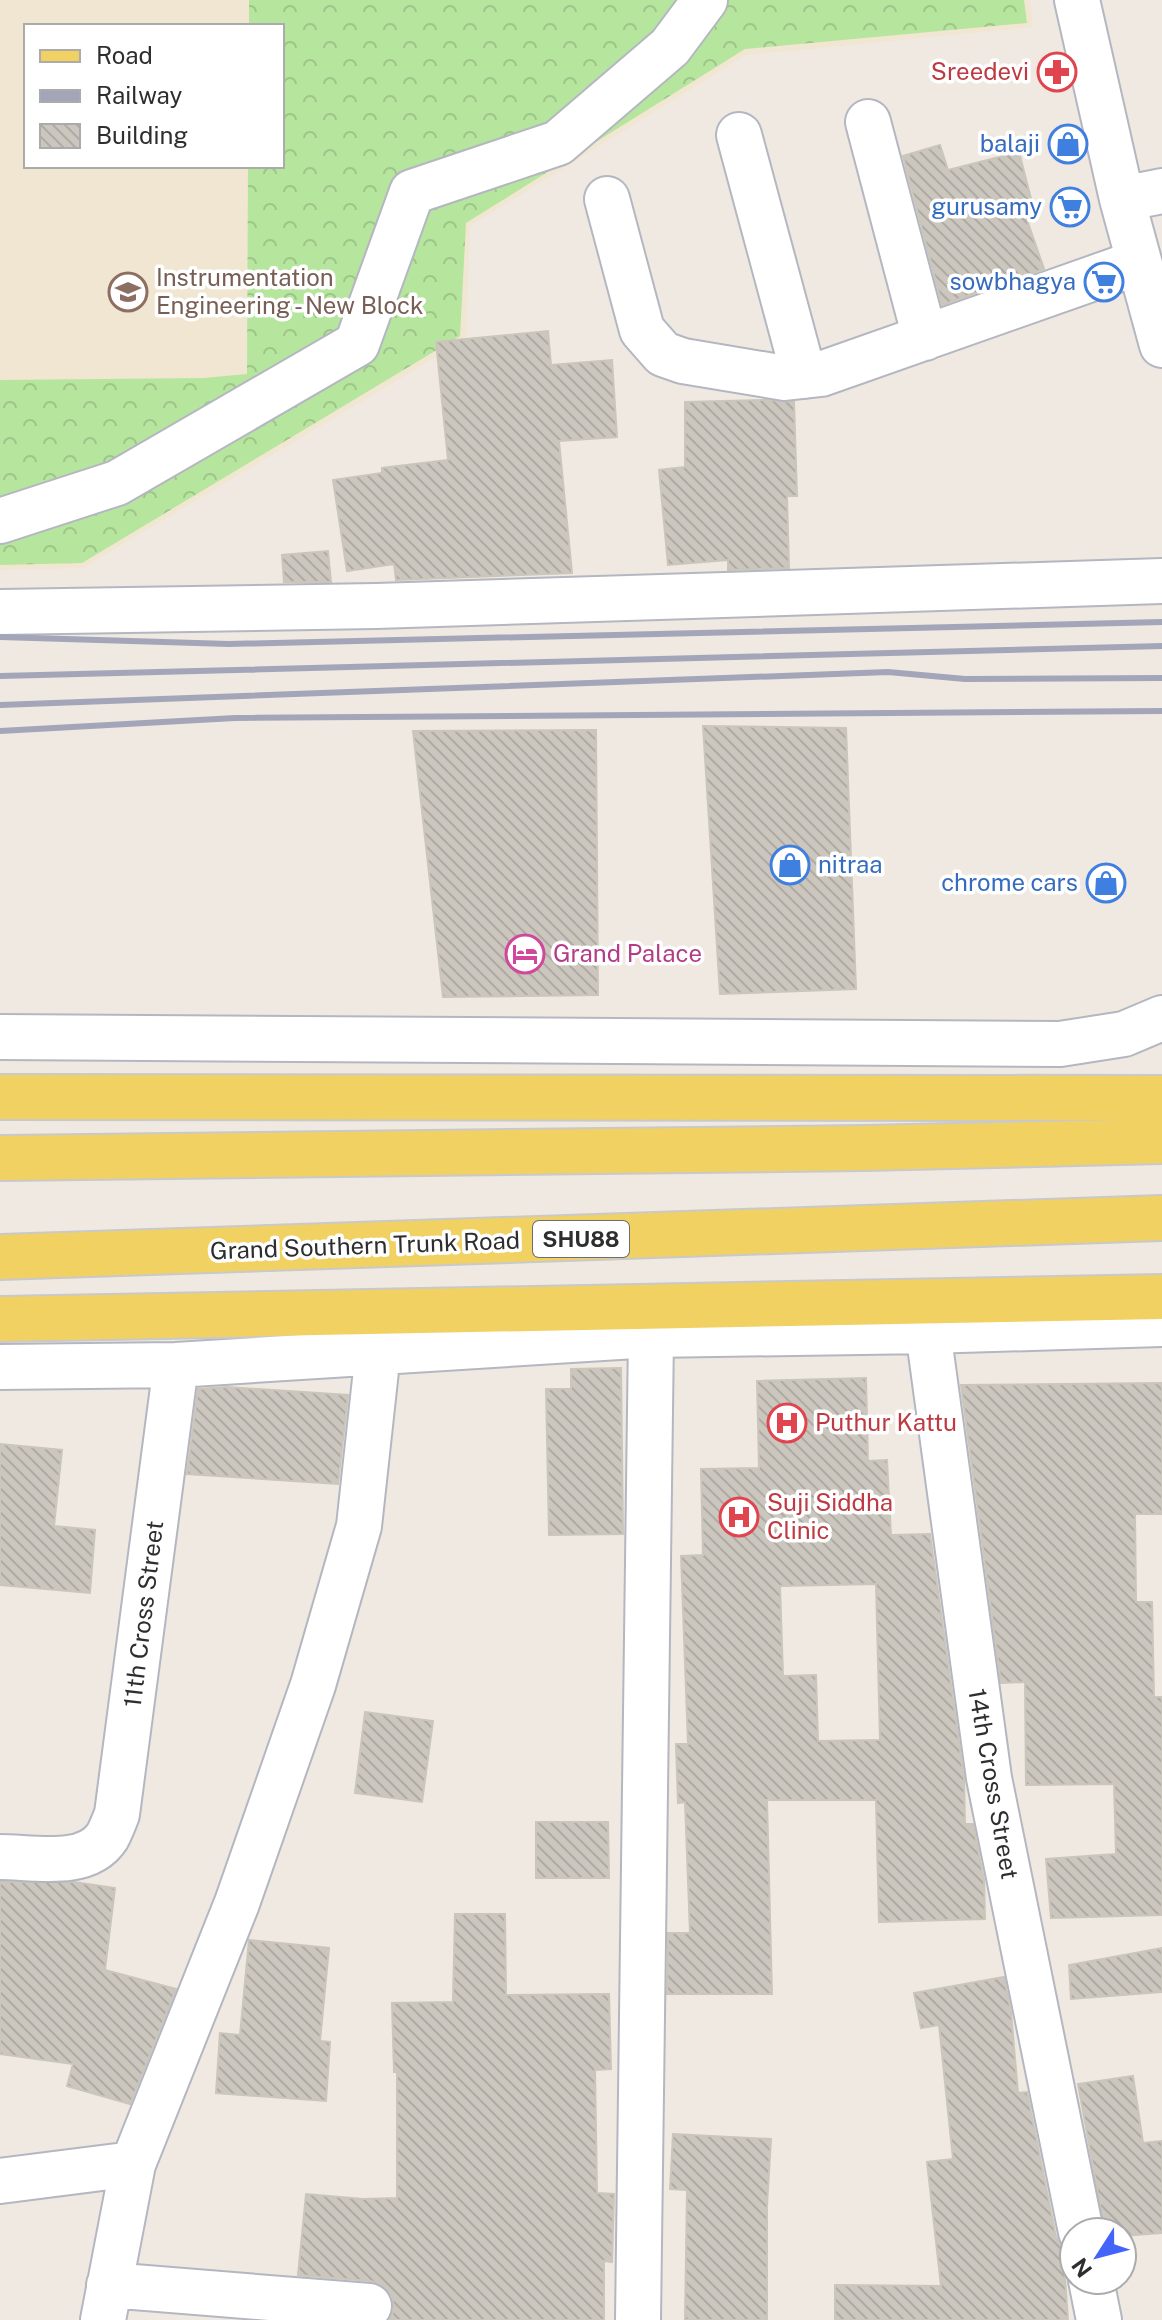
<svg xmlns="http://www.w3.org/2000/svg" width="1162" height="2320" viewBox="0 0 1162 2320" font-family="'Public Sans',sans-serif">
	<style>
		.education { fill: #f0e6d1; fill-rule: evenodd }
		.forest { fill: url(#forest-crowns) }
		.building { fill: url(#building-back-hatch); stroke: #cbc5ba; stroke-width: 2; fill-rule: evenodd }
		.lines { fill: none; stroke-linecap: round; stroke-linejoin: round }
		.minor-casing { stroke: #b4b7c1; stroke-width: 48 }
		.major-casing { stroke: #c9c9c9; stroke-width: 48 }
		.minor { stroke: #fff; stroke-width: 44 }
		.major { stroke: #f2d163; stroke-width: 44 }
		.rail { stroke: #a3a6b8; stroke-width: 6 }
		.labels { text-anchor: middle; stroke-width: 7; stroke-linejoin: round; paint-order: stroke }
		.shield { fill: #fff; stroke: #6d6d6d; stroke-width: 2 }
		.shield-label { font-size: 22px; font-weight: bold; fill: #2e2e2e }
		.health-label { font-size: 24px; fill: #be3a42; stroke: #fff; text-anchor: start }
		.shop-label { font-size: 24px; fill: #366cbe; stroke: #fff; text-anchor: end }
		.education-label { font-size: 24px; fill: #785e54; stroke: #fff; text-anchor: start }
		.hotel-label { font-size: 24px; fill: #b23c85; stroke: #fff; text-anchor: start }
		.street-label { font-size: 24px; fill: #2e2e2e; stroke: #fff }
	</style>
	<defs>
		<pattern id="forest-crowns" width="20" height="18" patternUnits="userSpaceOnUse" patternTransform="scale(2)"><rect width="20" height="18" fill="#b6e59e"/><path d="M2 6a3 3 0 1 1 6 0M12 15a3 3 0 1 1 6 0" fill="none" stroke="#9dc588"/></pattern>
		<pattern id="building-back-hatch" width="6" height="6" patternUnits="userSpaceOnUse" patternTransform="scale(2)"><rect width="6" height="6" fill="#cbc7bf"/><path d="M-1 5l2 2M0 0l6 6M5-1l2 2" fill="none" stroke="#afaba4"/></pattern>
	</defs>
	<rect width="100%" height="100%" fill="#efe9e1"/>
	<path class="education" d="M 0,0 L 1030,0 L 1033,27 L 746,55 L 470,226 L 466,339 L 83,568 L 0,570 ZM 26,26 L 282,26 L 282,166 L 26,166 Z"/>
	<path class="forest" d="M 249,0 L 690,0 L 551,130 L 407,175 L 344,332 L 107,471 L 0,503 L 0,380 L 204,378 L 247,374 L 248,166 L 282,166 L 282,26 L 249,26 Z
		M 717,0 L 1024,0 L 1027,23 L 745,49 L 466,223 L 460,336 L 82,563 L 0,565 L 0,535 L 368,350 L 419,204 L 563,148 Z"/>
	<path class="building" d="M 940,145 L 948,170 L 1019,152 L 1035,214 L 1026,217 L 1044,269 L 942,305 L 903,156 Z
		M 548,331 L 551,365 L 612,360 L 617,437 L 559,441 L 572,573 L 396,580 L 394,564 L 347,571 L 333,480 L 382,473 L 382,468 L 448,460 L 436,342 Z
		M 766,400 L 794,402 L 797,496 L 787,496 L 789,568 L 728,570 L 728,560 L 668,565 L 659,470 L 685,467 L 685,402 Z
		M 328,551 L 331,582 L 284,582 L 282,555 Z
		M 703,726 L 846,728 L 856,989 L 720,994 Z
		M 596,730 L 598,995 L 443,997 L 413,731 Z
		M 621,1368 L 623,1534 L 549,1535 L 546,1389 L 571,1389 L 571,1369 Z
		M 866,1378 L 868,1461 L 887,1460 L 891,1535 L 930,1534 L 964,1778 L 965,1824 L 973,1824 L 984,1880 L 985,1919 L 879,1922 L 876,1800 L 767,1800 L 772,1994 L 667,1994 L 668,1933 L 690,1933 L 685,1802 L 678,1803 L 676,1744 L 688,1744 L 681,1556 L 703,1555 L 701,1469 L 759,1468 L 757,1381 ZM 876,1584 L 880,1740 L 818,1741 L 816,1675 L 783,1676 L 780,1586 Z
		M 1162,1383 L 1162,1514 L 1135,1514 L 1136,1602 L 1152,1602 L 1154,1697 L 1162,1697 L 1162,1915 L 1051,1918 L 1046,1859 L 1116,1854 L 1114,1784 L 1026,1785 L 1025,1682 L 1001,1683 L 961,1385 Z
		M 227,1387 L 348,1395 L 338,1484 L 187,1474 L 198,1389 Z
		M 0,1444 L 62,1450 L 54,1526 L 95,1530 L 90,1593 L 0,1585 Z
		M 365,1712 L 433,1721 L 422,1802 L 355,1793 Z
		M 536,1822 L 608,1822 L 609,1878 L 536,1878 Z
		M 0,1882 L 74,1882 L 115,1888 L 105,1970 L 176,1989 L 130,2104 L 67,2086 L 73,2064 L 0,2054 Z
		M 455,1914 L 505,1914 L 506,1995 L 609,1994 L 611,2069 L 595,2070 L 597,2193 L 614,2194 L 612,2262 L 604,2261 L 604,2320 L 390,2320 L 394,2309 L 392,2296 L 382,2285 L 371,2281 L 298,2275 L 306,2194 L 363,2199 L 397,2198 L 397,2072 L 394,2072 L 392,2003 L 453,2002 Z
		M 249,1940 L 329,1948 L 320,2041 L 330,2042 L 326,2101 L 216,2093 L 220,2033 L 240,2035 Z
		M 1162,1948 L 1162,1992 L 1071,1999 L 1069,1965 Z
		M 1004,1977 L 1011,2012 L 1018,2093 L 1027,2092 L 1056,2237 L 1063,2249 L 1068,2320 L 835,2320 L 835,2285 L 941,2286 L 927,2162 L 953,2159 L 939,2025 L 921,2028 L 914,1993 Z
		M 1133,2076 L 1143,2143 L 1162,2141 L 1162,2233 L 1122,2236 L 1122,2232 L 1105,2232 L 1078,2084 Z
		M 673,2134 L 771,2139 L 767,2206 L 767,2320 L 685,2320 L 687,2190 L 670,2189 Z"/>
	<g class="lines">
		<g class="minor-casing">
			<path id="minor" d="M 1077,0 L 1122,199 L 1162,345
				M 868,122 L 925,338
				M 739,135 L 804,376
				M 607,199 L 642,330 L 663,354 L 683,361 L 785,378 L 821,374 L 1139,262
				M 1122,199 L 1162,191
				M 0,521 L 117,483 L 357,344 L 412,192 L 558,143 L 670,47 L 705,0
				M 0,612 L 376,606 L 1162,581
				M 0,1037 L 1060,1044 L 1124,1034 L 1162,1018
				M 928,1331 L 989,1778 L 1081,2232
				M 0,1367 L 176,1365 L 651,1335 L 928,1331 L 1162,1324
				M 0,1857 C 33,1857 86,1869 107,1837 C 111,1830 114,1822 117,1814 L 176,1365
				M 0,2181 L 133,2164
				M 1091,2280 L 1099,2320
				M 109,2285 L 369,2306
				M 103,2320 L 133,2164 L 237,1903 L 313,1685 L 359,1526 L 378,1352
				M 638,2320 L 651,1335"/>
		</g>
		<g class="major-casing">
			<path id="major" d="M 0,1097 L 1162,1098
				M 0,1158 L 864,1148 L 1162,1141
				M 0,1257 L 1162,1218
				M 0,1319 L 1162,1297"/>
		</g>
		<use href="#minor" class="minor"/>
		<use href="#major" class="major"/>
		<path class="rail" d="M 0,637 L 229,644 L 1162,622
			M 0,676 L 1162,646
			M 0,705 L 888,672 L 965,679 L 1162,678
			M 0,731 L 235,718 L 1162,711"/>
	</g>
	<defs>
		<g id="pharmacy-ring" transform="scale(2)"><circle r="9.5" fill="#fff" stroke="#e0444e" stroke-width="1.5"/><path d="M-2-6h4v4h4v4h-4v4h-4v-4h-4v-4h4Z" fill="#e0444e"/></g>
		<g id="shop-ring" transform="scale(2)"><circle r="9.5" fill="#fff" stroke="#3f7fe0" stroke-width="1.5"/><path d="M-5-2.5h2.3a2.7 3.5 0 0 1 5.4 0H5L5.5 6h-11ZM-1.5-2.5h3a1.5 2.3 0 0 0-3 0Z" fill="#3f7fe0"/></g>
		<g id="supermarket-ring" transform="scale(2)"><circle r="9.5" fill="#fff" stroke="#3f7fe0" stroke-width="1.5"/><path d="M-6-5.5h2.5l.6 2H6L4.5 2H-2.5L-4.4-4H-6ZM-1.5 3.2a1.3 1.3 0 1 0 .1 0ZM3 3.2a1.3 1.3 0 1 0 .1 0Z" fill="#3f7fe0"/></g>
		<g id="university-ring" transform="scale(2)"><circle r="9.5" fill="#fff" stroke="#8d6e63" stroke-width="1.5"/><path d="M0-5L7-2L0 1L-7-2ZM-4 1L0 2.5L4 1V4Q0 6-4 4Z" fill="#8d6e63"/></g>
		<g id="hotel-ring" transform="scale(2)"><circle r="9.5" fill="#fff" stroke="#d1479c" stroke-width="1.5"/><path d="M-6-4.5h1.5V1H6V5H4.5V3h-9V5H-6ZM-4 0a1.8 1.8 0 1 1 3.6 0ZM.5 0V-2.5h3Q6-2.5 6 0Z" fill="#d1479c"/></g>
		<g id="hospital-ring" transform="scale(2)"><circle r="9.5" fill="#fff" stroke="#e0444e" stroke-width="1.5"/><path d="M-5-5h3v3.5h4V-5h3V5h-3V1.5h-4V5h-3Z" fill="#e0444e"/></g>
	</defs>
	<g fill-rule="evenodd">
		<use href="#pharmacy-ring" x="1057" y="72"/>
		<use href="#shop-ring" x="1068" y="144"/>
		<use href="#supermarket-ring" x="1070" y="207"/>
		<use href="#supermarket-ring" x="1104" y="282"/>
		<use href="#university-ring" x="128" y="292"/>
		<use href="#shop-ring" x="790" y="865"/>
		<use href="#shop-ring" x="1106" y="883"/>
		<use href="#hotel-ring" x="525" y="954"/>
		<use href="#hospital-ring" x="787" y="1423"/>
		<use href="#hospital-ring" x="739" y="1517"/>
	</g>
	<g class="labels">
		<rect class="shield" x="533" y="1221" width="96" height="36" rx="6"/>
		<g class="shield-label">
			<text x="581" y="1247">SHU88</text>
		</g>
		<g class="health-label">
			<text x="1029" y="80" text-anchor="end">Sreedevi</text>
			<text x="815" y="1431">Puthur Kattu</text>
			<text x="767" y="1511">Suji Siddha<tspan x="767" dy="28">Clinic</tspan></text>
		</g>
		<g class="shop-label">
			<text x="1040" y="152">balaji</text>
			<text x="1042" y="215">gurusamy</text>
			<text x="1076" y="290">sowbhagya</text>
			<text x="818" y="873" text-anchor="start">nitraa</text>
			<text x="1078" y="891">chrome cars</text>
		</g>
		<g class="education-label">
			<text x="156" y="286">Instrumentation<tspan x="156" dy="28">Engineering - New Block</tspan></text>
		</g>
		<g class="hotel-label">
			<text x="553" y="962">Grand Palace</text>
		</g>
		<g class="street-label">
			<text transform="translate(365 1246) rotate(-2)" y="8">Grand Southern Trunk Road</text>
			<text transform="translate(144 1614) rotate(-83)" y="8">11th Cross Street</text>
			<text transform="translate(993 1784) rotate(80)" y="8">14th Cross Street</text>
		</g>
	</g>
	<rect x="24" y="24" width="260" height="144" fill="#ffffff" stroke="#ababab" stroke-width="2"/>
	<rect x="40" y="50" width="40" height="12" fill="#f2d163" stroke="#ababab" stroke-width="2"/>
	<text x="96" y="64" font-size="24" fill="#2e2e2e">Road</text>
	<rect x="40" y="90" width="40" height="12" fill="#a3a6b8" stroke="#ababab" stroke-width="2"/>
	<text x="96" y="104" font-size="24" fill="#2e2e2e">Railway</text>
	<rect x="40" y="124" width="40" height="24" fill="url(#building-back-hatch)" stroke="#ababab" stroke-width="2"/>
	<text x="96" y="144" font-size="24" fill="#2e2e2e">Building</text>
	<g transform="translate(1098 2256) rotate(234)"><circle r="38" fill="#ffffff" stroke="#ababab" stroke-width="2"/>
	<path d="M0-6L14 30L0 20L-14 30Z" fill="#4264fb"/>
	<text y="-12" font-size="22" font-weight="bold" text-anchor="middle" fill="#2e2e2e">N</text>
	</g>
</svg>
